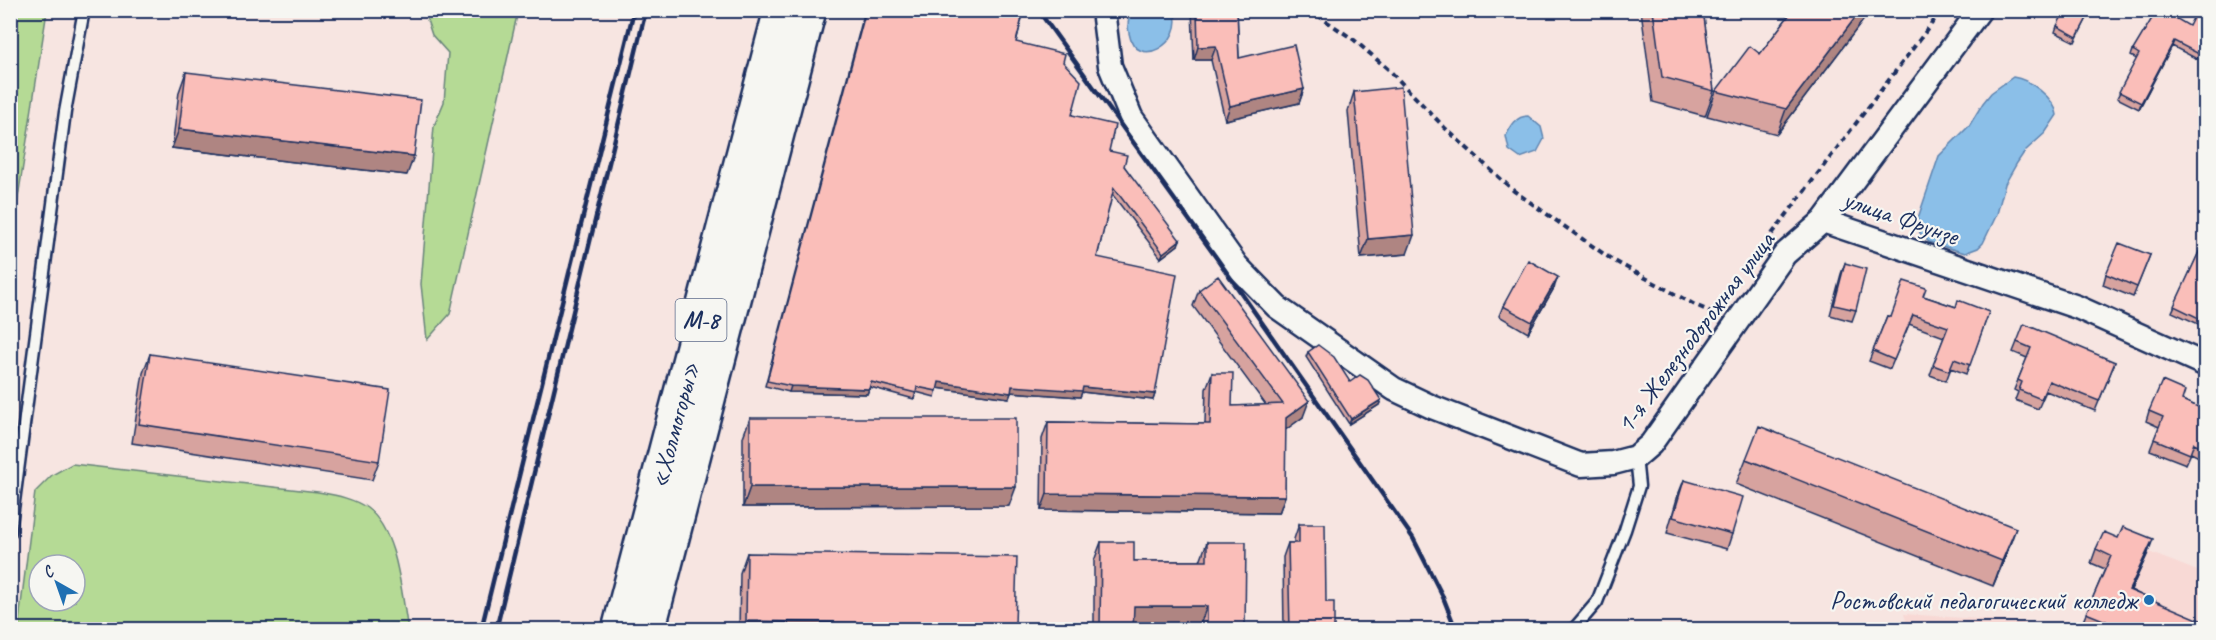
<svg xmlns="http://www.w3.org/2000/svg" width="2216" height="640" viewBox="0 0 2216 640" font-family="Caveat,sans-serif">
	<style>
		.built { fill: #f8d9d5 }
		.green { fill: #b5da95; stroke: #68847a; stroke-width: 1.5; fill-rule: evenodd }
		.water { fill: #8bbfe8; stroke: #5e85b1; stroke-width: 1.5 }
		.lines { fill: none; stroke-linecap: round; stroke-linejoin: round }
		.service-casing { stroke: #1b2f5e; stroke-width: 15 }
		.minor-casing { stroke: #1b2f5e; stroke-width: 27 }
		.trunk-casing { stroke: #1b2f5e; stroke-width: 38 }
		.path { stroke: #1b2f5e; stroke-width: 4; stroke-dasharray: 6 4.5; stroke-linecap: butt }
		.service { stroke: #f6f6f2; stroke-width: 10 }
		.minor { stroke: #f6f6f2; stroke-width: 22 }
		.trunk { stroke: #f6f6f2; stroke-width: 33 }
		.rail { stroke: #1b2f5e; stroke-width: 4.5 }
		.wall { fill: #d7a39f; stroke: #1b2f5e; stroke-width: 1.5 }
		.shaded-wall { fill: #af8582; stroke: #1b2f5e; stroke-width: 1.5 }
		.building { fill: #fabeb9; stroke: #1b2f5e; stroke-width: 1.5 }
		.poi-dot { fill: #1f6fb2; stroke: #f6f6f2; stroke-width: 2 }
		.labels { text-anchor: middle; stroke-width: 4.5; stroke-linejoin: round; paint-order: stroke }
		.shield { fill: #f6f6f2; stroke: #5d6b8a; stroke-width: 1.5 }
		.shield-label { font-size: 24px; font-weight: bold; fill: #1b2f5e }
		.street-label { font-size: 26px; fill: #1b2f5e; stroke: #f6f6f2 }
		.poi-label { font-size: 26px; fill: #1b2f5e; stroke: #f6f6f2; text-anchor: end }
	</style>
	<rect width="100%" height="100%" fill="#f7e5e1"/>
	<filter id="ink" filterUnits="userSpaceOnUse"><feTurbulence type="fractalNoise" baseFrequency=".0167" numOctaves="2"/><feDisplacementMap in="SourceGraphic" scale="12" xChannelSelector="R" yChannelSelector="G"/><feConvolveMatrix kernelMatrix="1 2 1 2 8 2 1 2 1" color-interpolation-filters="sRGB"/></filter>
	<g filter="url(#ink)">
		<path class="built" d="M 2118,540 L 2205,574 L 2205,629 L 1908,629 L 1904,614 L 2081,626 Z"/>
		<path class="green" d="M 11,10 L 47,11 L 11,243 L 10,11 Z
			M 424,11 L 518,11 L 450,314 L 427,340 L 421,284 L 434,126 L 444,102 L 448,53 L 432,35 Z
			M 72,464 L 318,492 C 334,495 353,498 367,508 C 398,531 401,593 408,629 L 18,629 L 35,492 L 52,475 ZM 39,565 L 75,565 L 75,601 L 39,601 Z"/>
		<path class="water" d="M 1132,10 L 1174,11 C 1186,43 1136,72 1129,33 C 1127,25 1128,18 1132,10 Z
			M 2013,77 C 2029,79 2055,98 2057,115 L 2045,133 L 2025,151 L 2017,163 L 2005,184 L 1997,214 L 1983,243 L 1978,248 L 1965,253 L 1929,242 L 1920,233 L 1917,221 L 1939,156 L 1969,126 L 1983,103 L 1991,93 Z
			M 1528,116 L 1541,127 L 1544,139 L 1537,152 L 1520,158 L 1509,150 L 1506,136 C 1511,126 1516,116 1528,116 Z"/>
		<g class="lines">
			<g class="service-casing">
				<path id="service" d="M 10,532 L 65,112 L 84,10
					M 1573,630 L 1597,602 L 1625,530 L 1639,486 L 1636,457"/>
			</g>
			<g class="minor-casing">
				<path id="minor" d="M 1103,10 L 1110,66 L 1131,117 L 1237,266 L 1277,307 L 1394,389 L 1432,407 L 1581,465 L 1613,463 L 1636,457 L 1651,444 L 1785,254 L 1823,221 L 1980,10
					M 1823,221 L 2077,307 L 2206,365"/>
			</g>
			<g class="trunk-casing">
				<path id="trunk" d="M 619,630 L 781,10
					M 648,630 L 809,10"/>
			</g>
			<path class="path" d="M 1317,15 L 1353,39 L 1389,70 L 1445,128 L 1514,191 L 1611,259 L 1695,305 L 1714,313 L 1736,281
				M 1772,234 L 1942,10"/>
			<use href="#service" class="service"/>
			<use href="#minor" class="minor"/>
			<use href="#trunk" class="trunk"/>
			<path class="rail" d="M 1038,10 L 1218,260 L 1413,538 L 1443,597 L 1456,630
				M 481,630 L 634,10
				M 496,630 L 646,10"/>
		</g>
		<path class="wall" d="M 865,10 L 1024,10 L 1016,42 L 1063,62 L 1072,115 L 1124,166 L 1178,245 L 1161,258 L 1112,194 L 1097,257 L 1155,394 L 1153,400 L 1082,392 L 1080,397 L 1011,392 L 1009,398 L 937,388 L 935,397 L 916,392 L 914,399 L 870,387 L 867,394 L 789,392 L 765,386 Z
			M 1192,10 L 1237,10 L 1239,58 L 1304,89 L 1299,103 L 1225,120 L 1211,60 L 1194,60 Z
			M 1641,10 L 1703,10 L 1714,91 L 1705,116 L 1653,102 Z
			M 1793,10 L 1871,10 L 1777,134 L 1707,116 L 1716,91 L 1760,54 Z
			M 2087,18 L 2075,42 L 2055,32 L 2057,26 Z
			M 2189,26 L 2205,44 L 2197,59 L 2172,46 L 2139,109 L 2117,98 L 2137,59 L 2131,56 L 2133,50 Z
			M 186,72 L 407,175 L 172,148 L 179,92 Z
			M 1354,92 L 1407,254 L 1361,258 L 1348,111 Z
			M 2205,239 L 2205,327 L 2172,312 Z
			M 2150,255 L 2133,297 L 2103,285 L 2106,274 Z
			M 1845,263 L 1856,310 L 1852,321 L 1830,315 L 1841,274 Z
			M 1554,288 L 1528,333 L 1499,316 L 1503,306 Z
			M 1199,290 L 1303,417 L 1285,430 L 1285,496 L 1279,513 L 1041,510 L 1042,439 L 1048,422 L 1205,424 L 1206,389 L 1212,373 L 1232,406 L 1266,405 L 1193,306 Z
			M 1923,296 L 1956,307 L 1989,312 L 1966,374 L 1951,368 L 1946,381 L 1930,375 L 1944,337 L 1909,324 L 1890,369 L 1869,361 L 1887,316 L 1891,317 Z
			M 2017,342 L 2115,362 L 2095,411 L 2046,391 L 2038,409 L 2015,400 L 2018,392 L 2014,390 L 2027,358 L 2013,352 Z
			M 1308,352 L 1350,382 L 1381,400 L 1379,405 L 1349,424 L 1306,357 Z
			M 150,354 L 379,461 L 372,480 L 132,443 L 143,373 Z
			M 2182,400 L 2205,410 L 2205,460 L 2191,453 L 2186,464 L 2150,450 L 2159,427 L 2146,421 L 2149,411 Z
			M 750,418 L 1009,506 L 743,507 L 743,437 Z
			M 1746,459 L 2007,553 L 1993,586 L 1736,484 Z
			M 1684,480 L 1732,534 L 1727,549 L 1667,533 L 1678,495 Z
			M 1299,524 L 1326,602 L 1334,630 L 1284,630 L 1283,557 L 1288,543 L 1294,543 L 1294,539 Z
			M 1101,542 L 1134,561 L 1200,561 L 1207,542 L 1245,630 L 1200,630 L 1200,625 L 1133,625 L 1133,630 L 1094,630 L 1094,561 Z
			M 2096,549 L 2148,553 L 2131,590 L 2205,630 L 2088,630 L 2081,626 L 2105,569 L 2091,563 Z
			M 747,553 L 1015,625 L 1014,630 L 739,630 L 740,573 Z"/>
		<path class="shaded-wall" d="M 1861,10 L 1871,10 L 1777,134 L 1786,109 Z
			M 2174,41 L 2172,46 L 2139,109 L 2141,103 Z
			M 1216,46 L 1211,60 L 1194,60 L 1198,47 Z
			M 1304,89 L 1299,103 L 1225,120 L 1230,106 Z
			M 179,129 L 414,156 L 407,175 L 172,148 Z
			M 1414,235 L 1407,254 L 1361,258 L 1368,239 Z
			M 1180,240 L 1178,245 L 1161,258 L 1163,253 Z
			M 1558,277 L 1554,288 L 1528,333 L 1532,322 Z
			M 939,382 L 1011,393 L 1009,398 L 937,388 Z
			M 791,386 L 869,389 L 867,394 L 789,392 Z
			M 1012,386 L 1083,387 L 1155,394 L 1153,400 L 1082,392 L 1080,397 L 1010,392 Z
			M 1381,400 L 1379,405 L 1349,424 L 1351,419 Z
			M 1309,401 L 1303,417 L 1280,434 L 1286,418 Z
			M 750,487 L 1016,487 L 1009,506 L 743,507 Z
			M 1047,494 L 1285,496 L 1279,513 L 1041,510 Z
			M 2016,528 L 2007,553 L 1993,586 L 2002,561 Z
			M 2153,539 L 2148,553 L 2124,603 L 2129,590 Z
			M 1134,606 L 1207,606 L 1200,625 L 1127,625 Z
			M 746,621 L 1015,625 L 1014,630 L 743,630 Z"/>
		<path class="building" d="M 866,10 L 1024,10 L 1016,42 L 1065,54 L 1063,62 L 1081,81 L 1072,115 L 1115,125 L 1109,151 L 1127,155 L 1124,166 L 1180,240 L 1163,253 L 1114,188 L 1097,257 L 1177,274 L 1155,394 L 1083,387 L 1082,391 L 1012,386 L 1011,393 L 939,382 L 937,391 L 917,387 L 916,393 L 871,382 L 869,389 L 791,386 L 767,381 Z
			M 1197,10 L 1237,10 L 1239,58 L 1294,45 L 1304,89 L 1230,106 L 1216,46 L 1198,47 Z
			M 1653,10 L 1703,10 L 1714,91 L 1662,77 Z
			M 1793,10 L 1861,10 L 1786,109 L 1716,91 L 1750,46 L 1760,54 Z
			M 2065,10 L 2074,10 L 2087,18 L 2077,37 L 2057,26 Z
			M 2157,10 L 2162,10 L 2189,26 L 2197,10 L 2205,10 L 2205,42 L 2199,54 L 2174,41 L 2141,103 L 2119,92 L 2139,54 L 2133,50 Z
			M 186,72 L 421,100 L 414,156 L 179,129 Z
			M 1401,87 L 1414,235 L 1368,239 L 1354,92 Z
			M 2205,239 L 2205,321 L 2174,306 Z
			M 2119,243 L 2150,255 L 2137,287 L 2106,274 Z
			M 1528,260 L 1558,277 L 1532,322 L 1503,306 Z
			M 1845,263 L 1866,269 L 1856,310 L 1834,305 Z
			M 1218,276 L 1309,401 L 1286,418 L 1285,496 L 1047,494 L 1048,422 L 1210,424 L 1212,373 L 1233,373 L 1232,406 L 1283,404 L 1199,290 Z
			M 1904,281 L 1926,288 L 1923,296 L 1956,307 L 1958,300 L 1989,312 L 1970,365 L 1954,359 L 1949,371 L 1933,365 L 1948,327 L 1913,315 L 1894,360 L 1873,351 L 1887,316 L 1891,317 Z
			M 2024,324 L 2115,362 L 2099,401 L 2049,381 L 2041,399 L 2019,390 L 2022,382 L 2018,380 L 2031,348 L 2017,342 Z
			M 1318,345 L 1334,357 L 1350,382 L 1360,375 L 1368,380 L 1381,400 L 1351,419 L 1308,352 Z
			M 150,354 L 390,390 L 379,461 L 139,424 Z
			M 2162,381 L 2185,391 L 2182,400 L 2205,410 L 2205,448 L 2194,443 L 2190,454 L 2154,439 L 2163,417 L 2149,411 Z
			M 750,418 L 1016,418 L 1016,487 L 750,487 Z
			M 1759,426 L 2016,528 L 2002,561 L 1746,459 Z
			M 1684,480 L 1743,497 L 1732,534 L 1673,517 Z
			M 1299,524 L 1325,524 L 1326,602 L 1334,602 L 1334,630 L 1290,630 L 1288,543 L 1299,543 Z
			M 2123,527 L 2153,539 L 2129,590 L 2205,622 L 2205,630 L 2097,630 L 2106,621 L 2086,613 L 2111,556 L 2096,549 L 2104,532 L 2118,538 Z
			M 1101,542 L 1134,542 L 1134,561 L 1207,561 L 1207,542 L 1246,542 L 1245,630 L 1207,630 L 1207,606 L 1134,606 L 1133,630 L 1100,630 Z
			M 747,553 L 1017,557 L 1015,625 L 746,621 Z
			M 1918,624 L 1919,630 L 1885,630 Z"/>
	</g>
	<circle class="poi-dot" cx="2149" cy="600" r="6"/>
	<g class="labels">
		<rect class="shield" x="675.5" y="299" width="51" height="42" rx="4.5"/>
		<g class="shield-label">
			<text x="701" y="328">М-8</text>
		</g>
		<g class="street-label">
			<text transform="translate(1901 217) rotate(19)" y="9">улица Фрунзе</text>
			<text transform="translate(1695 332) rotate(-53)" y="9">1-я Железнодорожная улица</text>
			<text transform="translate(674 425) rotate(-75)" y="9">«Холмогоры»</text>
		</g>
		<g class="poi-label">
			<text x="2137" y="609">Ростовский педагогический колледж</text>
		</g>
	</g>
	<rect width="2216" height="640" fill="none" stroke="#f6f6f2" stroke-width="36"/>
	<rect x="18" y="18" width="2180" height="604" fill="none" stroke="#1b2f5e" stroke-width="2" filter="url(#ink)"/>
	<g transform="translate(57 583) rotate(320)"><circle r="28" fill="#f6f6f2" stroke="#9ea6b7" stroke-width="1.5"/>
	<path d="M0-4.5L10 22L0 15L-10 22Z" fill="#1f6fb2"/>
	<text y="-9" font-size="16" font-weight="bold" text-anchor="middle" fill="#1b2f5e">С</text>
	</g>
</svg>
